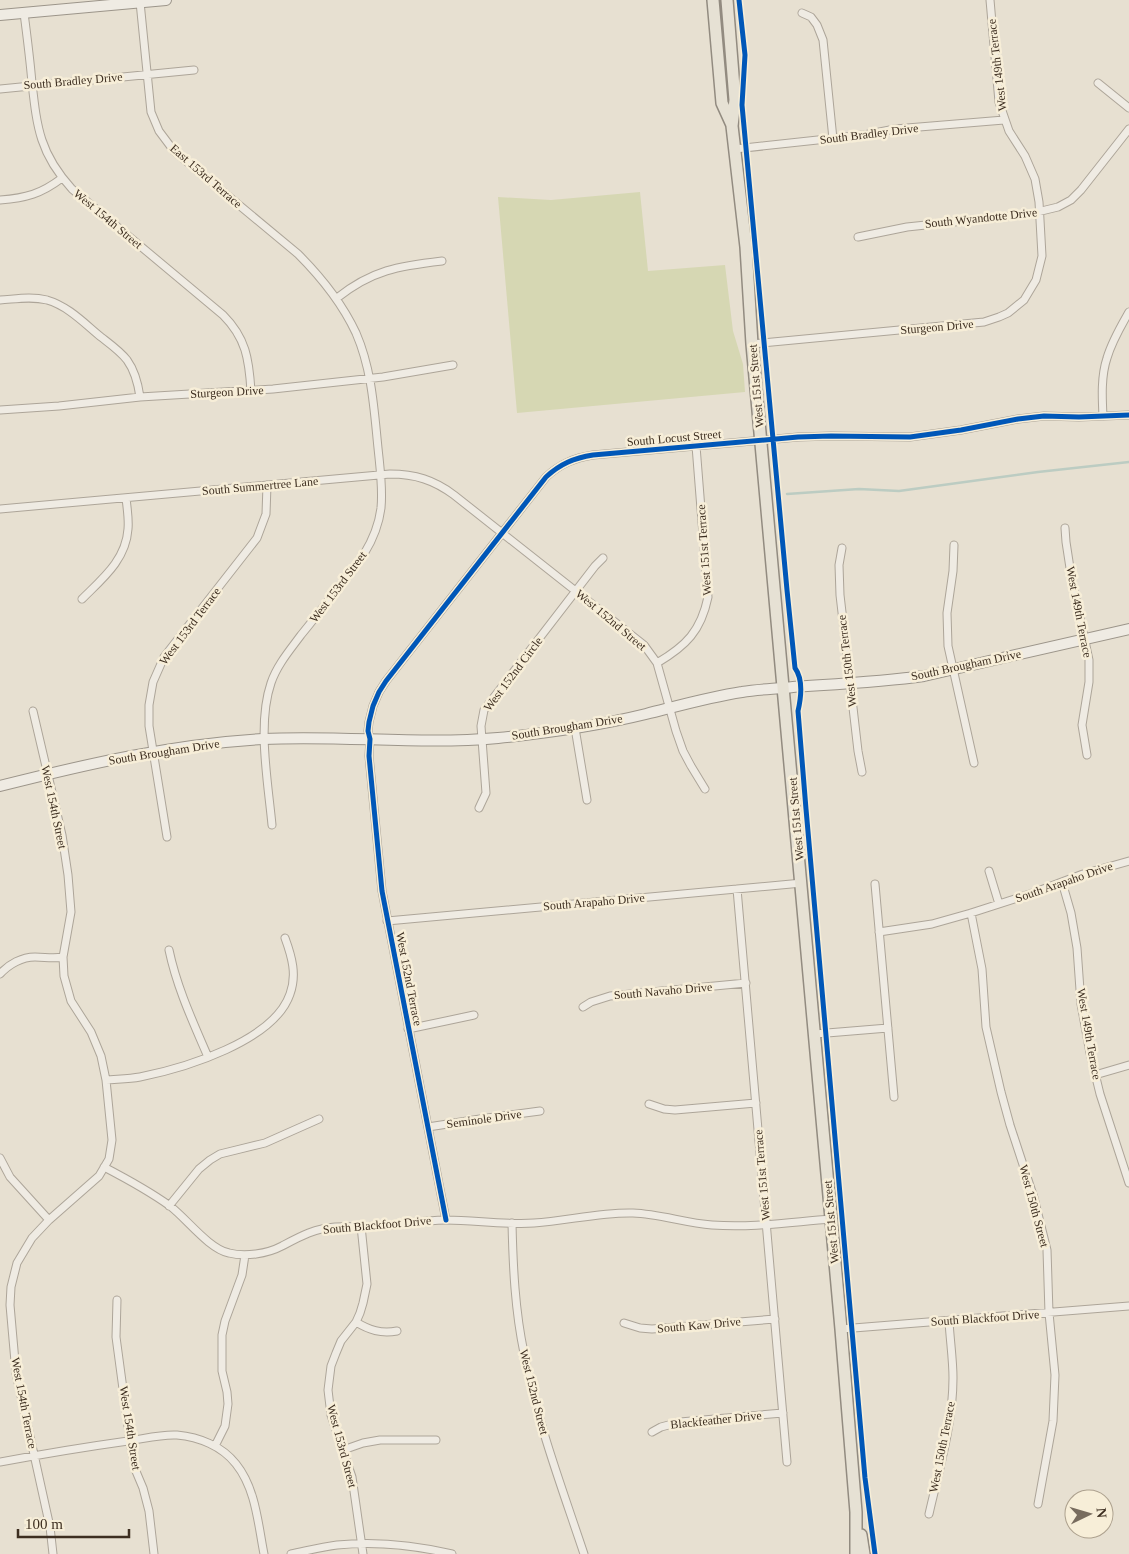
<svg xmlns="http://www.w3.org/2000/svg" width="1129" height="1554" viewBox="0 0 1129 1554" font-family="Georgia,serif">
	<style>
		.green { fill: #d6d7b3 }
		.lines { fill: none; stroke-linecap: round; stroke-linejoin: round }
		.stream { stroke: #bcccc2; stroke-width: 2.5 }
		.street-casing { stroke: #ada599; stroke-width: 9 }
		.secondary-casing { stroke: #9c958a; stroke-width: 12 }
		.primary-casing { stroke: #928b80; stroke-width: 14 }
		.street { stroke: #efebe3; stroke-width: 7 }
		.secondary { stroke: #efebe3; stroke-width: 10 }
		.primary { stroke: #e6e1d4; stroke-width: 11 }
		.cycleway-casing { stroke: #f7eed8; stroke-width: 8 }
		.cycleway { stroke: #0057b8; stroke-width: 5 }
		.labels { text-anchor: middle; stroke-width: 5; stroke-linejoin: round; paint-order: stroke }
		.street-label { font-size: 12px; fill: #3d2e20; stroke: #f7eed8 }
	</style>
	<rect width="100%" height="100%" fill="#e7e0d1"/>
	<path class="green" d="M 640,192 L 648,271 L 725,265 L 733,331 L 743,364 L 745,392 L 517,413 L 498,197 L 551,200 Z"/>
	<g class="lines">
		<path class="stream" d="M 787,494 L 859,489 L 899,491 L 1038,472 L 1129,462"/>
		<g class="street-casing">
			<path id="street" d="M 140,2 L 151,112 L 159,131 L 174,151 L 298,254 C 322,278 342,303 356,333 C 372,370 374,409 378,448 C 380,468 383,488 381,508 C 379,524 372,541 364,554 C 357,565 349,574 341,584 C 328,601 315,618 301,635 C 290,650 277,665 271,683 C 257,724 268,782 272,825
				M 24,13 C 27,36 30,59 32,83 C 37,128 40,154 72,189 L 223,315 C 246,338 249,359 251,391
				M 802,13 L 811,17 L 817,25 L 823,40 L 833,139
				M 1098,83 L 1129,108
				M 0,89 L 194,70
				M 735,149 L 864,135 L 895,129 L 1004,120
				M 0,200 C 26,198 41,194 62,178
				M 858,237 L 907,227 L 1029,214 L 1058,207 L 1071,200 L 1081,190 L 1129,129
				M 337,298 C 372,270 399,266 442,261
				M 0,300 C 16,299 31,296 47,300 C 68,306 84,323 101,337 C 110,344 120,351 127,360 C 135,371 138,383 140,397
				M 752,344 L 984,322 L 999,317 L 1008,313 L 1024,300 L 1036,280 L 1042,256 L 1039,202 L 1035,179 L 1025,156 L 1009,131 L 999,102 L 990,0
				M 0,410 L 59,406 L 140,397 L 273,389 L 383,377 L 453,365
				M 1103,416 C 1102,397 1101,376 1107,358 C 1112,341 1121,326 1129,312
				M 0,509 L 390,474 C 415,474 434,480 454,495 L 644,645 L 657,663 L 676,731 L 683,751 L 691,766 L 705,789
				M 1065,528 L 1066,542 L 1072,581 L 1089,660 L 1089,682 L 1082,725 L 1087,755
				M 954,545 L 953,571 L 947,613 L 948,646 L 974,763
				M 842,548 L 839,565 L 840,595 L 858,751 L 862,772
				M 82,599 C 102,579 126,560 128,529 C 129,519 127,508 126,498
				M 657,663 C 686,646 701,631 708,597 L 696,446
				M 33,711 L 62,835 L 68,875 L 71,912 L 63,957 L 64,976 L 71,1001 L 91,1032 L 101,1056 L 106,1080 L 112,1140 L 109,1159 L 99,1176 L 49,1220 L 32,1238 L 17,1263 L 11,1287 L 10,1305 L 16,1373 L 50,1527 L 53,1554
				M 575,728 L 587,800
				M 479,808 L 486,793 L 481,726 L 484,710 L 595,566 L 603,558
				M 167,837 L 149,726 L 149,705 L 153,682 L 164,657 L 257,538 L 266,514 L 267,485
				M 989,871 L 999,904
				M 1062,882 L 1071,913 L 1077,948 L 1081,1004 L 1090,1053 L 1100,1094 L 1129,1183
				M 875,884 L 894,1097
				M 737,889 L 787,1462
				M 971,913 L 982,969 L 986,1027 L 1001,1092 L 1010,1125 L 1034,1198 L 1047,1250 L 1049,1313 L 1055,1375 L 1053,1421 L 1038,1504
				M 387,921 L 802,883
				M 879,932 L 932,924 L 971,913 L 1030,894 L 1083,874 L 1129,861
				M 169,950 C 177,988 193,1022 208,1057
				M 0,974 C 9,964 22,957 35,957 C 45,957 53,959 63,957
				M 583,1007 L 591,1002 L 610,996 L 746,983
				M 408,1029 L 474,1015
				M 815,1034 L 888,1028
				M 1095,1075 L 1129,1065
				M 106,1080 C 117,1079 129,1079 140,1077 C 185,1068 274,1041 290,994 C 297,975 292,957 285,938
				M 649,1104 L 664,1109 L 675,1110 L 756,1103
				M 428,1127 L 480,1119 L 540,1111
				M 0,1158 L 10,1177 L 49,1220
				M 104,1167 C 127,1179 149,1191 170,1206 C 187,1219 209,1249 229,1253 C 245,1257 267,1254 282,1246 C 299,1237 315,1228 335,1227 C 351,1226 368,1227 385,1226 C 405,1224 425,1220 446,1220 C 475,1220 504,1225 534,1223 C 567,1221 600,1212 633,1213 C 660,1214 685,1223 712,1225 C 752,1228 791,1222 831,1219
				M 169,1206 L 199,1169 L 210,1160 L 220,1154 L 265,1143 L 319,1119
				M 446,1220 L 382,891 L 369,756 L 370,739 L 368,731 L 369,722 L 373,706 L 379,692 L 386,681 L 546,477 C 560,464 574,458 593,455 L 798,437 L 831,436 L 910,437 L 961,430 L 1018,419 L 1044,416 L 1079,417 L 1129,415
				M 512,1223 C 513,1267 515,1310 524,1353 C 537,1422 562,1488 584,1554
				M 361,1226 L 367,1284 L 363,1303 L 360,1313 L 356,1322 L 341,1341 L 336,1353 L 331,1366 L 328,1390 L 331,1415 L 352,1477 L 363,1554
				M 117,1300 L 116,1337 L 130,1441 L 135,1469 L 143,1488 L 149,1511 L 154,1554
				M 356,1322 C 369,1330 381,1334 397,1331
				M 624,1323 L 640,1328 L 652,1329 L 775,1319
				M 841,1329 L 1129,1306
				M 652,1432 L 661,1427 L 680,1422 L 783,1413
				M 215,1446 L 225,1426 L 228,1404 L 227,1392 L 222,1371 L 222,1335 L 225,1321 L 242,1275 L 245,1255
				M 343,1450 L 363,1443 L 380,1440 L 436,1440
				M 0,1462 C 43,1454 85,1447 128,1441 C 143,1439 161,1434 177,1435 C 199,1437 222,1446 236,1464 C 256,1489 258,1524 264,1554
				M 929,1514 C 939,1470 953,1424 953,1378 C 953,1359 950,1340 949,1321
				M 291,1554 C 306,1551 321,1547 337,1545 C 376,1541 414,1545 452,1554"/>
		</g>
		<g class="secondary-casing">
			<path id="secondary" d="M 0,15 L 166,0
				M 0,786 C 87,764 173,744 263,739 C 341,735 420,745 498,738 C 548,733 597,726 646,714 C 678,706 709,697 742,692 C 759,689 776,689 793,687 C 837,684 881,682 924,676 L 1129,629"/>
		</g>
		<g class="primary-casing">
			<path id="primary" d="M 713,0 L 722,103 L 732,125
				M 727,0 L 735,100 L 732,126 L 746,247 L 752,344 L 841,1329 L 856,1512 L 856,1554
				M 861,1535 L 864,1554"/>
		</g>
		<use href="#street" class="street"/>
		<use href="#secondary" class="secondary"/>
		<use href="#primary" class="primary"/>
		<g class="cycleway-casing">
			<path id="cycleway" d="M 739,0 L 745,55 L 742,105 L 787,590 L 795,668 C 803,679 801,698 798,711 L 806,809 L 865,1478 L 875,1554
				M 446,1220 L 382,891 L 369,756 L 370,739 L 368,731 L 369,722 L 373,706 L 379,692 L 386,681 L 546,477 C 560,464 574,458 593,455 L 798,437 L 831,436 L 910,437 L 961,430 L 1018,419 L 1044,416 L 1079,417 L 1129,415"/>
		</g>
		<use href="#cycleway" class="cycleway"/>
	</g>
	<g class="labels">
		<g class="street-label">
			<text transform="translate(997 65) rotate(-97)" y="4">West 149th Terrace</text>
			<text transform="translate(73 81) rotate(-5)" y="4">South Bradley Drive</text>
			<text transform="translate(869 134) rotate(-7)" y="4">South Bradley Drive</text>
			<text transform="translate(206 176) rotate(41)" y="4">East 153rd Terrace</text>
			<text transform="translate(981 218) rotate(-6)" y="4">South Wyandotte Drive</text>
			<text transform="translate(108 219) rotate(40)" y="4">West 154th Street</text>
			<text transform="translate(937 327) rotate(-5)" y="4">Sturgeon Drive</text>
			<text transform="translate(756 386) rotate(-95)" y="4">West 151st Street</text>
			<text transform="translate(227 392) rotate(-3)" y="4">Sturgeon Drive</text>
			<text transform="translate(674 438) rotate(-5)" y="4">South Locust Street</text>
			<text transform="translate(260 486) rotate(-5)" y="4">South Summertree Lane</text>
			<text transform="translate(704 550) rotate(-94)" y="4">West 151st Terrace</text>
			<text transform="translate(338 587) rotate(-53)" y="4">West 153rd Street</text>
			<text transform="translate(1079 612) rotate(79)" y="4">West 149th Terrace</text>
			<text transform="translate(611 620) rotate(40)" y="4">West 152nd Street</text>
			<text transform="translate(190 626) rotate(-53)" y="4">West 153rd Terrace</text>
			<text transform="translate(847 661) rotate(-97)" y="4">West 150th Terrace</text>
			<text transform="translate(966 665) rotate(-12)" y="4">South Brougham Drive</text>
			<text transform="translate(513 674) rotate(-53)" y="4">West 152nd Circle</text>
			<text transform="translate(567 727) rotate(-9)" y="4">South Brougham Drive</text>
			<text transform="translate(164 752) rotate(-9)" y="4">South Brougham Drive</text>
			<text transform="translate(54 807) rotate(78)" y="4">West 154th Street</text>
			<text transform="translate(796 819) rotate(-95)" y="4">West 151st Street</text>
			<text transform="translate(1064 882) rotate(-19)" y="4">South Arapaho Drive</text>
			<text transform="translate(594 902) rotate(-5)" y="4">South Arapaho Drive</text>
			<text transform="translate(409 979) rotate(79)" y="4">West 152nd Terrace</text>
			<text transform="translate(663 991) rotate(-5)" y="4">South Navaho Drive</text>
			<text transform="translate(1089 1034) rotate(80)" y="4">West 149th Terrace</text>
			<text transform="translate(484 1119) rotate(-8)" y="4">Seminole Drive</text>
			<text transform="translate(762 1175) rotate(-95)" y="4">West 151st Terrace</text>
			<text transform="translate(1034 1206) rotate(75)" y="4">West 150th Street</text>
			<text transform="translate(831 1222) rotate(-95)" y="4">West 151st Street</text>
			<text transform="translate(377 1225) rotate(-5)" y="4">South Blackfoot Drive</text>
			<text transform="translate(985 1318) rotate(-4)" y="4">South Blackfoot Drive</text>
			<text transform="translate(699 1325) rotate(-5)" y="4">South Kaw Drive</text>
			<text transform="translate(534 1392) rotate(76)" y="4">West 152nd Street</text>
			<text transform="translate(24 1403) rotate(79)" y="4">West 154th Terrace</text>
			<text transform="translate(716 1420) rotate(-6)" y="4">Blackfeather Drive</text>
			<text transform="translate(130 1428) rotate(81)" y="4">West 154th Street</text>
			<text transform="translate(342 1446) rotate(75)" y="4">West 153rd Street</text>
			<text transform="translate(942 1447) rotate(-79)" y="4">West 150th Terrace</text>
		</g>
	</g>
	<g transform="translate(1089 1514) rotate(85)"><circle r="24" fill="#f7eed8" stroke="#ada18e"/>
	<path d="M0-4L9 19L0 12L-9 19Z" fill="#786c5e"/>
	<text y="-8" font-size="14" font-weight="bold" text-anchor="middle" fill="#3d2e20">N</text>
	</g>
	<path d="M18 1529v8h111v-8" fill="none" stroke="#3d2e20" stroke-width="2.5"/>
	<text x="25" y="1529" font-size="15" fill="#3d2e20" stroke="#f7eed8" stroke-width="4" paint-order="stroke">100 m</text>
</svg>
